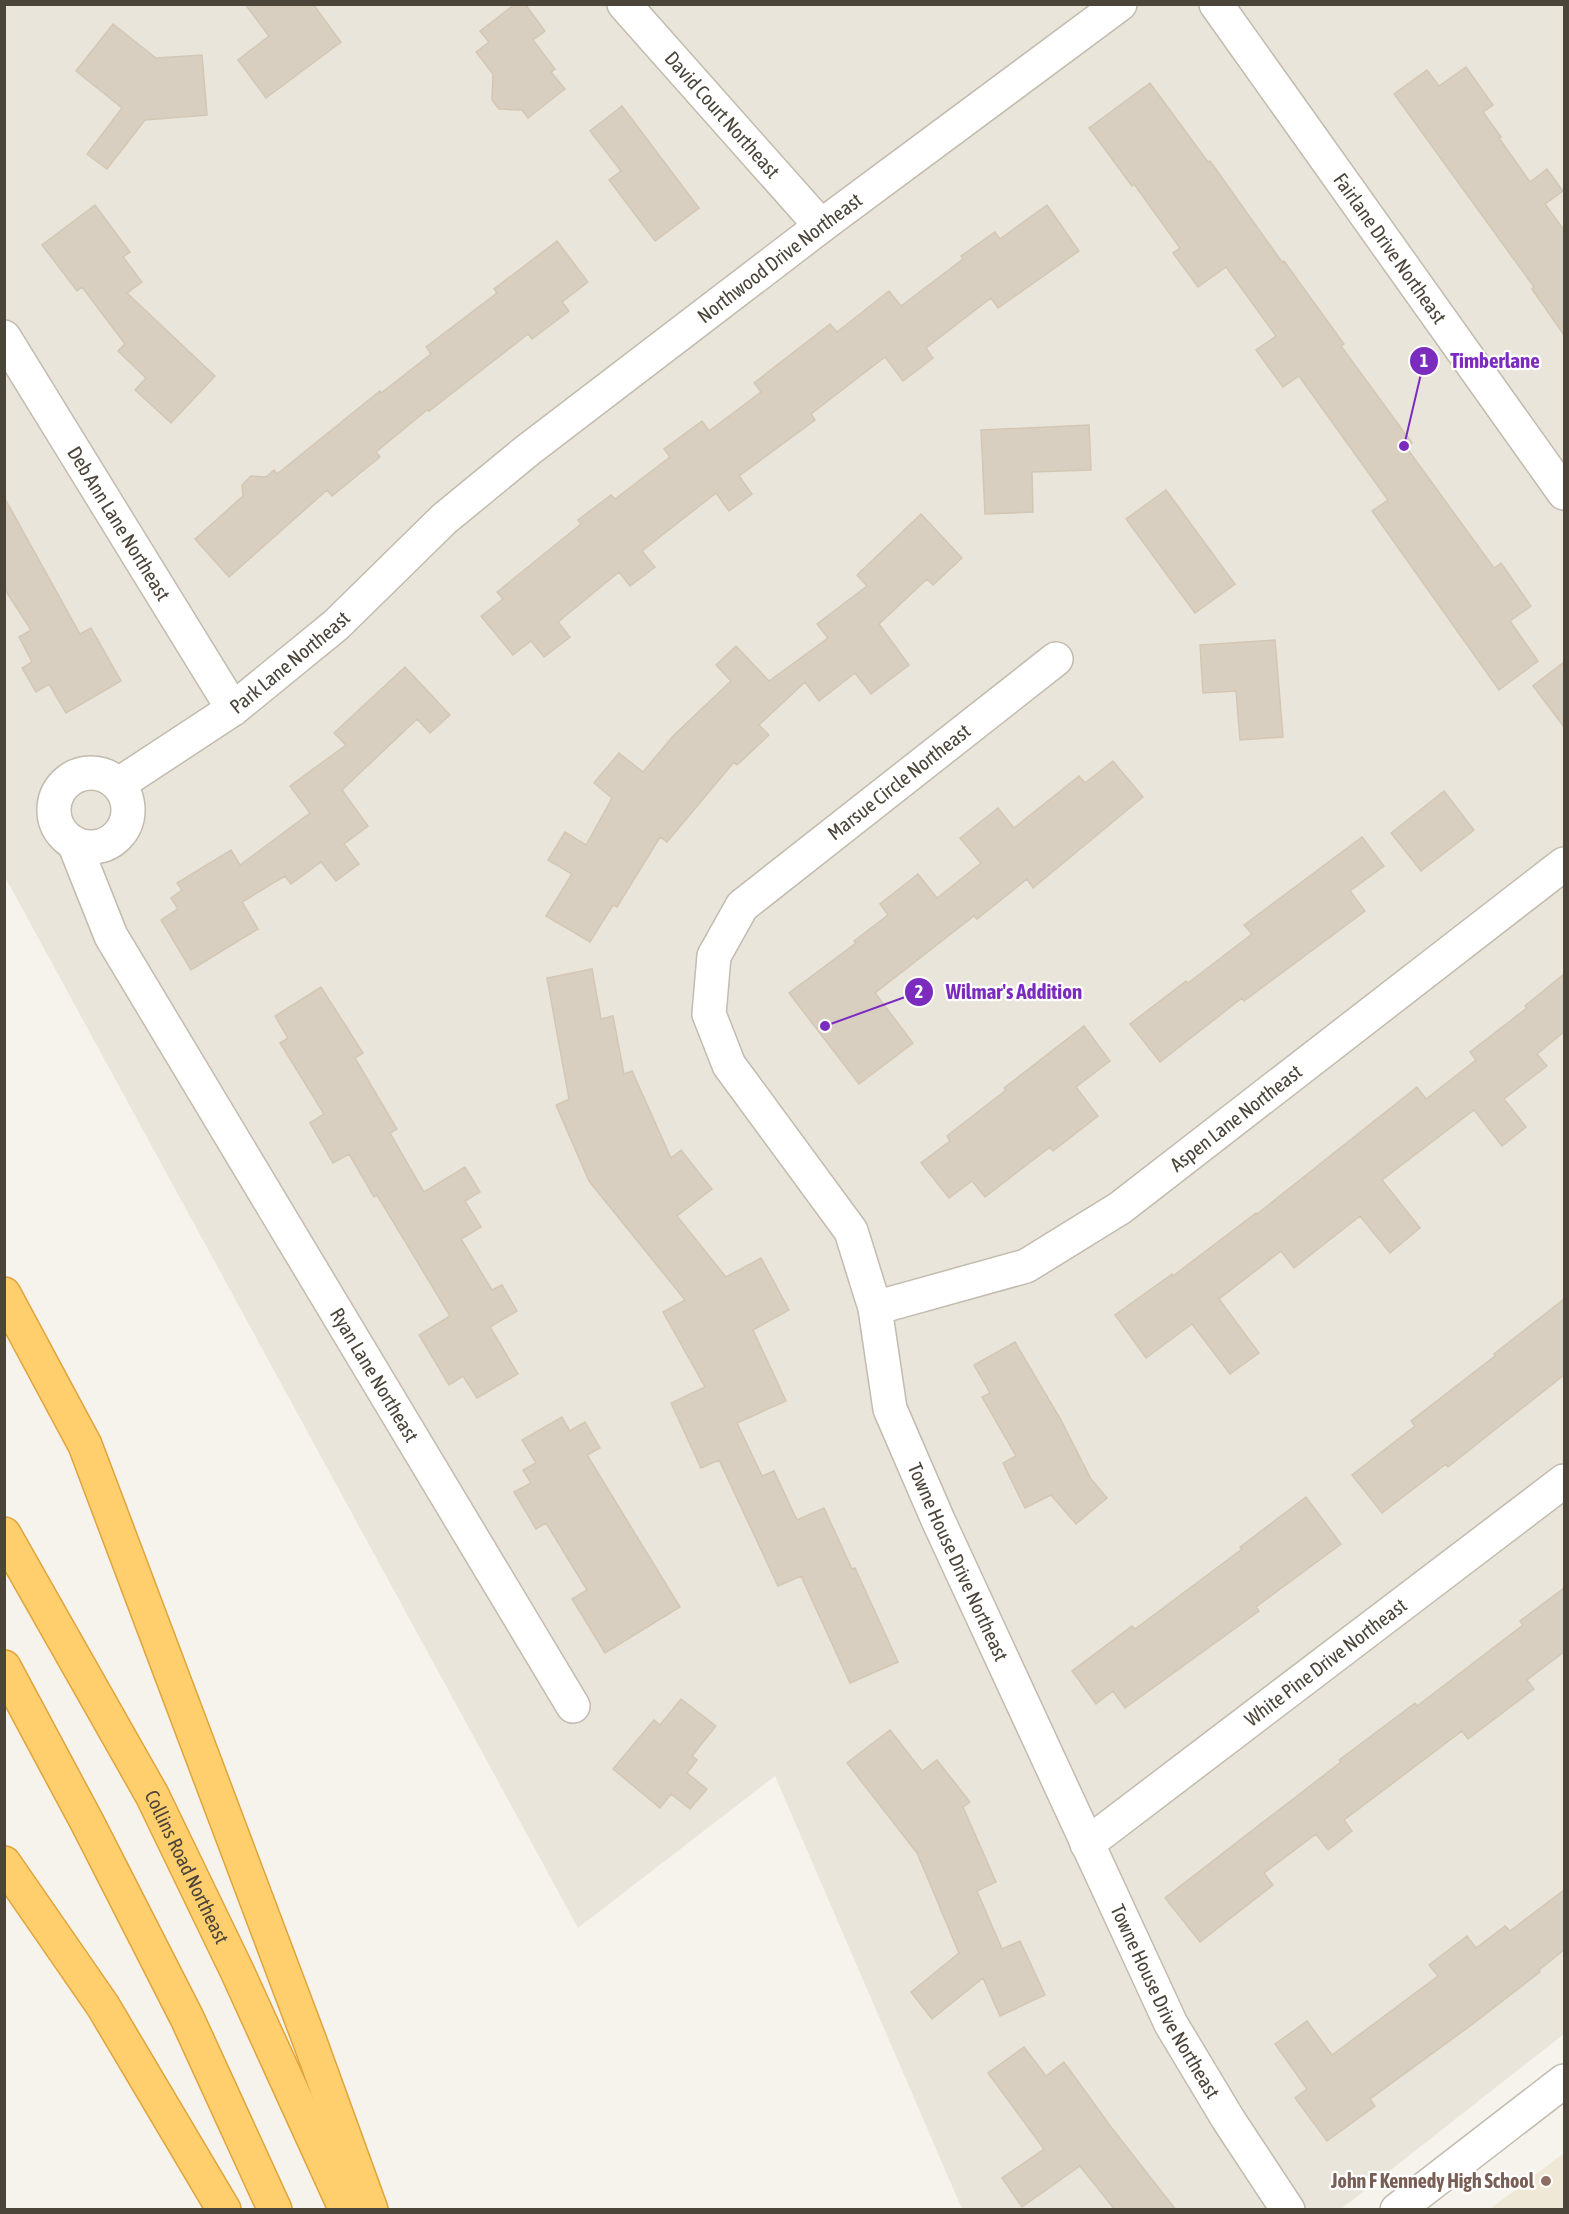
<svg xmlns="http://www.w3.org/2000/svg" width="1569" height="2214" viewBox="0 0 1569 2214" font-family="'Asap Condensed',sans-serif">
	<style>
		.residential { fill: #eae5da }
		.education { fill: #efe8d6 }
		.building { fill: #d8cfc1; stroke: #d3c7b4; stroke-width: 1.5 }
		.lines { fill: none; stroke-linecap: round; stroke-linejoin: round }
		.minor-casing { stroke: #c2bbae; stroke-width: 36 }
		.highway-casing { stroke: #e0a43c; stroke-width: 36 }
		.minor { stroke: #fff; stroke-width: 33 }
		.highway { stroke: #ffcf6e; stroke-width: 33 }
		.education-dot { fill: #8d6e63; stroke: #fff; stroke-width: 2 }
		.labels { text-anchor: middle; stroke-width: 4.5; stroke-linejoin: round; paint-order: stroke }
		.street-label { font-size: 20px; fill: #4b4439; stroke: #fff }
		.education-label { font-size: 20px; font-weight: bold; fill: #785e54; stroke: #fff; text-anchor: end }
		.leader { fill: none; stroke: #7b2cbf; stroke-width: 2 }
		.callout-dot { fill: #7b2cbf; stroke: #fff; stroke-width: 2 }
		.mark-label { font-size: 18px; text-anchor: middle; font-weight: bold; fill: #fff }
		.callout-label { font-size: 21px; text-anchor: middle; font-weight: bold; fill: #7b2cbf; stroke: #fff; stroke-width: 4.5; stroke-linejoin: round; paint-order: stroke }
	</style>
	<rect width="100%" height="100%" fill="#f6f3ec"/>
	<path class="residential" d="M 4,5 L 1564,5 L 1564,2034 L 1341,2209 L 962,2209 L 775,1776 L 578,1928 L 5,877 Z"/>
	<path class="education" d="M 1564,2153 L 1564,2209 L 1490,2209 Z"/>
	<path class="building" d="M 245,4 L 313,4 L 341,42 L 266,98 L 238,60 L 269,36 Z
		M 515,4 L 525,4 L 545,31 L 533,40 L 555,69 L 551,72 L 565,89 L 528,118 L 522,110 L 499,109 L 492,100 L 493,74 L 476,52 L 489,42 L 480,31 Z
		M 113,24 L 156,58 L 202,55 L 207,115 L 145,120 L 107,169 L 87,154 L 122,108 L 76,71 Z
		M 1466,67 L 1493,105 L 1483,112 L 1501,137 L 1499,138 L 1530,182 L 1547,169 L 1563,191 L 1545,204 L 1564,230 L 1564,335 L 1532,289 L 1534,287 L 1394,94 L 1427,70 L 1439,86 Z
		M 1150,83 L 1208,162 L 1210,161 L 1282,262 L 1284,261 L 1344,344 L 1341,346 L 1412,443 L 1406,447 L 1494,568 L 1501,563 L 1531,606 L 1510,621 L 1538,661 L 1499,690 L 1372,511 L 1388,500 L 1299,376 L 1283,387 L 1256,350 L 1276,336 L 1226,267 L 1198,287 L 1173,253 L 1180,248 L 1134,184 L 1132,186 L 1089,128 Z
		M 622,106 L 699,208 L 655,241 L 609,180 L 621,171 L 590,131 Z
		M 95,205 L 130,252 L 123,257 L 142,282 L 127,293 L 215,376 L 171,423 L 135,390 L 146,378 L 118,351 L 125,344 L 82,287 L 77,291 L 42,245 Z
		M 1047,205 L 1079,251 L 998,308 L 991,298 L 926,348 L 933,358 L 903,381 L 885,357 L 811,414 L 815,420 L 739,476 L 752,494 L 729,511 L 716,493 L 642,551 L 655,567 L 630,586 L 619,572 L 558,622 L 570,637 L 544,657 L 531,641 L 513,655 L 481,616 L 503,599 L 497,592 L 581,524 L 578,520 L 611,495 L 615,499 L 670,457 L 664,449 L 702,421 L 709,431 L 761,392 L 754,383 L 830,324 L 837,332 L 889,291 L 901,306 L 963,259 L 961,256 L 995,232 L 1000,239 Z
		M 557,241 L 588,282 L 562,302 L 569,311 L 532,339 L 528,334 L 429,411 L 427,410 L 376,452 L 380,457 L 332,496 L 327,490 L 229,577 L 195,539 L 243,496 L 242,485 L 251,476 L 266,477 L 274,470 L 277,474 L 380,391 L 381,393 L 431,354 L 426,347 L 497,293 L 494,289 Z
		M 1089,425 L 1091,470 L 1032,472 L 1033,512 L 985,514 L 981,430 Z
		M 1166,490 L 1235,584 L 1195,613 L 1126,519 Z
		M 4,497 L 80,634 L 91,628 L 121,681 L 66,713 L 49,684 L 36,692 L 22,668 L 32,662 L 19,637 L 31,630 L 4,588 Z
		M 921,514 L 962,558 L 933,585 L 927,579 L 879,624 L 909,665 L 871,694 L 855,673 L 819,701 L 805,682 L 759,725 L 769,735 L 737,765 L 734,762 L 667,842 L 660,837 L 617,907 L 613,905 L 590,942 L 546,916 L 572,874 L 548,860 L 565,832 L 586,845 L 612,798 L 594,783 L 619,753 L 643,772 L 673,736 L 731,681 L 716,665 L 736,646 L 769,681 L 828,638 L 817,624 L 867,586 L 857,575 Z
		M 1275,640 L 1283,737 L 1240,740 L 1236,691 L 1203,693 L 1200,645 Z
		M 1564,662 L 1564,727 L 1533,686 Z
		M 405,667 L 450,715 L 430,733 L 417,719 L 342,790 L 368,826 L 344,844 L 359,864 L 336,881 L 321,862 L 291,884 L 285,876 L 242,902 L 258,929 L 191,970 L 161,920 L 178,909 L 171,898 L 182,890 L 177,883 L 231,850 L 240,865 L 310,813 L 290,786 L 346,745 L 334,733 Z
		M 1113,761 L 1143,797 L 1033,888 L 1027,879 L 977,919 L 974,916 L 875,993 L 913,1043 L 859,1084 L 789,993 L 856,943 L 854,941 L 888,915 L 880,904 L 918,874 L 937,898 L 981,863 L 960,838 L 998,808 L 1014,828 L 1079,776 L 1085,783 Z
		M 1444,791 L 1474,830 L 1421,871 L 1391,833 Z
		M 1362,837 L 1384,866 L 1350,891 L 1365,911 L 1244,1001 L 1242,998 L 1160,1062 L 1130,1024 L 1186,981 L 1188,983 L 1252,934 L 1244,925 Z
		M 592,969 L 601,1019 L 613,1016 L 624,1074 L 632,1071 L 671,1158 L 681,1150 L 712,1189 L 677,1216 L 726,1277 L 761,1258 L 789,1310 L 753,1330 L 786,1401 L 737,1423 L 762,1476 L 774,1471 L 797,1520 L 824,1508 L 852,1569 L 855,1568 L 898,1662 L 850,1683 L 801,1576 L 778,1586 L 719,1460 L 701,1468 L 671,1403 L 705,1387 L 663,1312 L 685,1300 L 589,1181 L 556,1105 L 569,1099 L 547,978 Z
		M 1564,974 L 1564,1032 L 1537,1054 L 1547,1066 L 1504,1099 L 1526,1127 L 1502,1146 L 1474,1110 L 1382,1180 L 1420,1228 L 1390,1253 L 1360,1216 L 1294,1268 L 1281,1251 L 1219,1299 L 1259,1353 L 1230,1374 L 1192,1324 L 1146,1358 L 1115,1315 L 1172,1274 L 1173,1276 L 1256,1213 L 1257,1214 L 1417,1087 L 1426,1099 L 1476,1060 L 1470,1052 L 1527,1008 L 1525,1006 Z
		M 321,987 L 363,1053 L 355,1058 L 397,1129 L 390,1133 L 424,1192 L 465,1167 L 480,1192 L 465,1201 L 481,1227 L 461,1239 L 492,1290 L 502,1285 L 517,1311 L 490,1327 L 518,1374 L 477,1398 L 463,1376 L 449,1385 L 419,1335 L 450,1316 L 377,1195 L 374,1197 L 349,1154 L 333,1163 L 310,1123 L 324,1114 L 280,1043 L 288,1038 L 275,1016 Z
		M 1084,1026 L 1110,1061 L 1076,1087 L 1098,1116 L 1053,1151 L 1050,1147 L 985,1197 L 972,1181 L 949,1198 L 921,1163 L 950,1141 L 947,1136 L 1006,1090 L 1004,1088 Z
		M 1564,1299 L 1564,1375 L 1448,1467 L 1446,1464 L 1382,1513 L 1352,1475 L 1415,1426 L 1411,1421 L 1495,1356 L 1494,1354 Z
		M 1015,1342 L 1061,1420 L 1091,1479 L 1107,1498 L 1076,1524 L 1051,1495 L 1025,1508 L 1003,1463 L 1016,1456 L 982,1397 L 990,1393 L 974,1365 Z
		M 562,1417 L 570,1431 L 585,1422 L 600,1448 L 587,1455 L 680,1607 L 605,1653 L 572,1599 L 587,1590 L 546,1523 L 536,1529 L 514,1492 L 531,1483 L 523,1470 L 536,1463 L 522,1440 Z
		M 1306,1497 L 1341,1544 L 1256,1607 L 1259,1611 L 1125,1708 L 1113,1691 L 1096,1704 L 1072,1671 L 1132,1626 L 1135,1629 L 1242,1549 L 1240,1547 Z
		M 1564,1588 L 1564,1652 L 1527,1680 L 1534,1689 L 1468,1739 L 1462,1731 L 1344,1820 L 1352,1831 L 1328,1850 L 1316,1834 L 1264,1873 L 1273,1885 L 1200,1942 L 1165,1898 L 1341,1762 L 1339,1760 L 1415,1703 L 1417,1706 L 1523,1625 L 1520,1621 Z
		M 681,1699 L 716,1726 L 692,1756 L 697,1760 L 687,1773 L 707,1789 L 690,1809 L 671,1794 L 660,1808 L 613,1769 L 654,1720 L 660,1725 Z
		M 890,1730 L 922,1771 L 937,1760 L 970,1802 L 963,1807 L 996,1882 L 977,1891 L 1002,1949 L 1020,1941 L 1045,1995 L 1000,2016 L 983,1978 L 932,2019 L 911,1992 L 959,1953 L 917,1853 L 847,1763 Z
		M 1564,1890 L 1564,1950 L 1539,1970 L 1540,1972 L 1474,2023 L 1370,2099 L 1375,2106 L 1327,2141 L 1295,2098 L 1307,2089 L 1275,2044 L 1307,2021 L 1332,2055 L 1438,1976 L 1429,1965 L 1467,1936 L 1476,1948 L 1505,1926 L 1510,1931 Z
		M 1024,2047 L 1046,2076 L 1064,2062 L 1111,2127 L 1176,2210 L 1115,2210 L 1080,2166 L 1022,2207 L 1002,2178 L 1044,2149 L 988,2073 Z"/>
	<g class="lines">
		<g class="minor-casing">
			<g id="minor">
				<path id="s1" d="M 624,4 L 821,226"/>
				<path id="s2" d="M 1216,4 L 1564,493"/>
				<path id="s3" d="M 4,337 L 233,709"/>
				<path id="s4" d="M 1056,659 L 742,906 L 714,956 L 709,1014 L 729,1065 L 851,1231 L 875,1308 L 890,1409 L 938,1520 L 1171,2024 L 1228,2119 L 1288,2210"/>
				<circle cx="91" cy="810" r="37"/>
				<path id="s5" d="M 119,784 L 233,709 L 336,625 L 444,519 L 528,450 L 821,226 L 1120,4"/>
				<path id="s6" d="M 74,843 L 111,936 L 573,1706"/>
				<path id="s7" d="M 875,1308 L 1026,1266 L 1120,1208 L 1564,864"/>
				<path id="s8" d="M 1087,1844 L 1564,1481"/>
				<path d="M 1397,2210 L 1564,2081"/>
			</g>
		</g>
		<g class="highway-casing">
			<g id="highway">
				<path d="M 4,1294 L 85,1445 L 309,2039 L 371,2210"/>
				<path id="s9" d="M 4,1534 L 152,1795 L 237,1971 L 346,2210"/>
				<path d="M 4,1667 L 87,1822 L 187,2018 L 275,2210"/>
				<path d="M 4,1863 L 103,2006 L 224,2210"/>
			</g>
		</g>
		<use href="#minor" class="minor"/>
		<use href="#highway" class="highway"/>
	</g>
	<circle class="education-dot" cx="1546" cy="2181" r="6"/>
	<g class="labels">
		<g class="street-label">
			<text dy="7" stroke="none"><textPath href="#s1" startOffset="148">David Court Northeast</textPath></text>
			<text dy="7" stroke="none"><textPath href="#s2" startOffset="300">Fairlane Drive Northeast</textPath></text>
			<text dy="7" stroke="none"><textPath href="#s5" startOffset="846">Northwood Drive Northeast</textPath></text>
			<text dy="7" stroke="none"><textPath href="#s3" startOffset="219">Deb Ann Lane Northeast</textPath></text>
			<text dy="7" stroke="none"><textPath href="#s5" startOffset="210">Park Lane Northeast</textPath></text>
			<text transform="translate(899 782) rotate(-38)" y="7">Marsue Circle Northeast</text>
			<text dy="7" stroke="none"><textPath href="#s7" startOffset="414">Aspen Lane Northeast</textPath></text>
			<text dy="7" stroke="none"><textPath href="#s6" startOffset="612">Ryan Lane Northeast</textPath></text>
			<text dy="7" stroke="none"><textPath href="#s4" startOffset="1126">Towne House Drive Northeast</textPath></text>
			<text dy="7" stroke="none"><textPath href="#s8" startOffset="300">White Pine Drive Northeast</textPath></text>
			<text dy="7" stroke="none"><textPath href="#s9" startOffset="380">Collins Road Northeast</textPath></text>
			<text dy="7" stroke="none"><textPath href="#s4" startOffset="1612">Towne House Drive Northeast</textPath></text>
		</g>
		<g class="education-label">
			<text x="1534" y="2188">John F Kennedy High School</text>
		</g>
	</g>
	<path class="leader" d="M1404 446L1424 361M825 1026L919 992"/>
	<g class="callout-dot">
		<circle cx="1404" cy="446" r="6"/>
		<circle cx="825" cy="1026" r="6"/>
		<circle cx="1424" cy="361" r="15"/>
		<circle cx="919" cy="992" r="15"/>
	</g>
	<g class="mark-label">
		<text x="1424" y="367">1</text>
		<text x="919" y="998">2</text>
	</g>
	<g class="callout-label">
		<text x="1495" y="368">Timberlane</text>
		<text x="1014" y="999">Wilmar's Addition</text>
	</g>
	<rect width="1569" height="2214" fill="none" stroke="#4b4439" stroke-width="12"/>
</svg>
